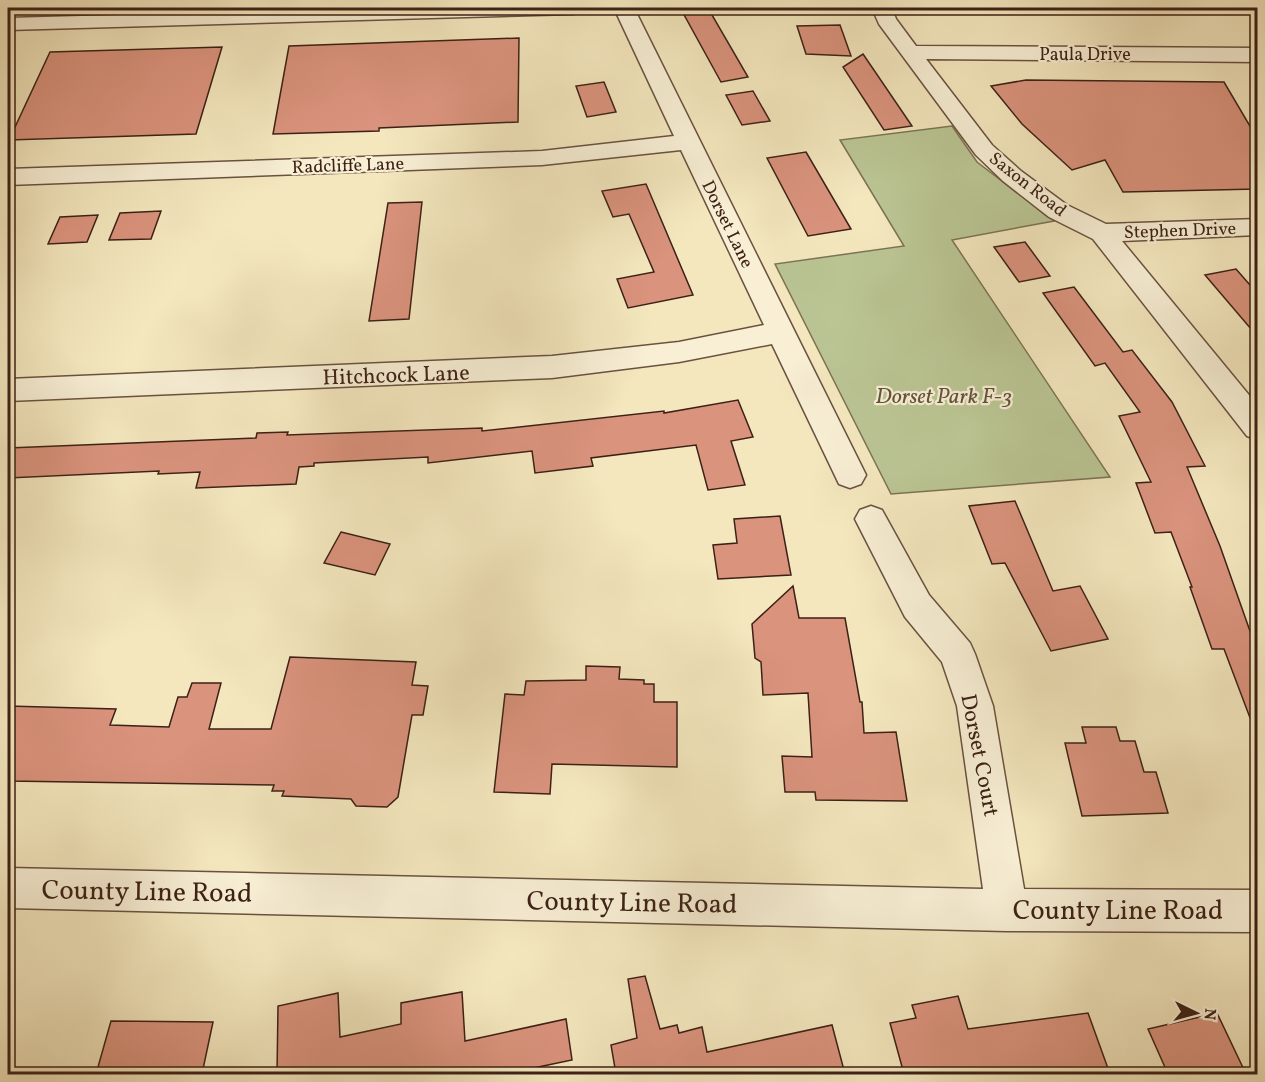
<svg xmlns="http://www.w3.org/2000/svg" width="1265" height="1082" viewBox="0 0 1265 1082" font-family="Vollkorn,serif">
	<style>
		.green { fill: #bac593; stroke: #7b7354; stroke-width: 1.5 }
		.building { fill: #da937d; stroke: #3c2116; stroke-width: 1.5 }
		.lines { fill: none; stroke-linecap: round; stroke-linejoin: round }
		.minor-casing { stroke: #6a5240; stroke-width: 3 }
		.minor { fill: #f8efd5; fill-rule: evenodd }
		.labels { text-anchor: middle; stroke-width: 4.5; stroke-linejoin: round; paint-order: stroke }
		.far-street-label { font-size: 18px; fill: #3c2116; stroke: #f8efd5 }
		.street-label { font-size: 22px; fill: #3c2116; stroke: #f8efd5 }
		.park-label { font-size: 22px; font-style: italic; fill: #62523c; stroke: #f8efd5 }
		.near-street-label { font-size: 27px; fill: #3c2116; stroke: #f8efd5 }
	</style>
	<rect width="100%" height="100%" fill="#f4e7be"/>
	<filter id="stains"><feTurbulence type="fractalNoise" baseFrequency=".00333" numOctaves="4"/><feColorMatrix values="0 0 0 0 .2 0 0 0 0 .09 0 0 0 0 .02 0 0 0 .5 -.17"/></filter>
	<radialGradient id="worn" r=".72"><stop offset=".6" stop-color="#630" stop-opacity="0"/><stop offset="1" stop-color="#630" stop-opacity=".3"/></radialGradient>
	<path class="green" d="M 952,126 L 977,162 L 1054,221 L 952,240 L 1110,477 L 891,494 L 775,264 L 904,246 L 840,140 Z"/>
	<path class="building" d="M 688,8 L 708,8 L 748,77 L 721,82 L 682,11 Z
		M 840,25 L 851,56 L 806,54 L 797,26 Z
		M 519,38 L 518,122 L 379,128 L 379,131 L 273,134 L 289,46 Z
		M 222,47 L 196,134 L 9,140 L 50,52 Z
		M 863,54 L 912,126 L 884,130 L 843,67 Z
		M 1026,80 L 1224,82 L 1257,138 L 1257,189 L 1123,192 L 1105,160 L 1072,170 L 1022,124 L 991,86 Z
		M 604,82 L 616,112 L 587,117 L 576,86 Z
		M 753,91 L 770,121 L 742,125 L 726,95 Z
		M 806,152 L 851,229 L 808,236 L 767,158 Z
		M 646,184 L 693,295 L 628,308 L 617,279 L 654,272 L 629,214 L 613,217 L 602,191 Z
		M 422,202 L 409,319 L 369,321 L 388,203 Z
		M 161,211 L 151,239 L 109,240 L 120,213 Z
		M 98,215 L 87,242 L 48,244 L 60,217 Z
		M 1025,242 L 1050,276 L 1019,282 L 994,247 Z
		M 1236,269 L 1257,293 L 1257,336 L 1205,275 Z
		M 1074,287 L 1123,352 L 1132,350 L 1172,402 L 1205,466 L 1187,467 L 1220,546 L 1257,651 L 1257,730 L 1255,731 L 1224,649 L 1212,649 L 1190,587 L 1192,587 L 1171,532 L 1155,533 L 1136,483 L 1151,482 L 1119,416 L 1140,412 L 1105,363 L 1095,366 L 1043,293 Z
		M 738,400 L 753,437 L 731,441 L 745,485 L 708,490 L 696,445 L 591,458 L 593,466 L 535,473 L 532,451 L 428,463 L 428,457 L 314,463 L 314,466 L 299,467 L 296,484 L 196,488 L 200,472 L 158,474 L 159,471 L 8,478 L 8,448 L 256,438 L 257,433 L 288,432 L 287,435 L 482,428 L 482,431 L 664,411 L 664,413 Z
		M 1015,501 L 1053,591 L 1080,586 L 1108,639 L 1051,651 L 1005,563 L 992,564 L 969,506 Z
		M 780,516 L 791,575 L 718,579 L 713,545 L 737,543 L 734,519 Z
		M 341,532 L 390,544 L 375,575 L 324,563 Z
		M 793,586 L 799,618 L 845,618 L 860,702 L 862,702 L 864,733 L 896,732 L 907,801 L 816,800 L 815,792 L 785,792 L 782,756 L 812,757 L 808,693 L 763,695 L 761,662 L 755,658 L 752,624 Z
		M 290,657 L 416,662 L 412,685 L 428,686 L 423,715 L 412,715 L 398,797 L 387,807 L 356,806 L 351,799 L 282,796 L 284,791 L 272,791 L 274,785 L 8,781 L 8,706 L 116,709 L 110,725 L 169,727 L 178,697 L 187,697 L 192,683 L 221,683 L 209,729 L 271,729 Z
		M 586,666 L 620,667 L 619,679 L 644,680 L 644,684 L 654,684 L 654,702 L 677,702 L 677,767 L 552,764 L 550,794 L 494,792 L 505,694 L 524,695 L 526,681 L 586,680 Z
		M 1082,727 L 1116,727 L 1120,741 L 1135,741 L 1144,772 L 1156,772 L 1168,813 L 1082,816 L 1065,743 L 1086,743 Z
		M 645,976 L 660,1029 L 677,1025 L 679,1033 L 702,1027 L 707,1052 L 832,1025 L 845,1074 L 616,1074 L 611,1045 L 637,1038 L 628,979 Z
		M 462,992 L 465,1041 L 566,1019 L 572,1060 L 505,1074 L 277,1074 L 278,1006 L 338,993 L 340,1037 L 401,1024 L 401,1003 Z
		M 958,996 L 968,1029 L 1088,1013 L 1110,1074 L 904,1074 L 890,1023 L 916,1018 L 912,1005 Z
		M 1217,1013 L 1246,1074 L 1168,1074 L 1148,1029 Z
		M 111,1021 L 213,1022 L 202,1074 L 96,1074 Z"/>
	<g class="lines">
		<g class="minor-casing">
			<path id="minor" d="M 369,8 L 583,8 L 580,12 L 573,14 L 8,30 L 8,18 Z
				M 614,8 L 634,8 L 866,475 L 861,484 L 850,488 L 839,484 L 772,344 L 679,362 L 552,378 L 8,401 L 8,379 L 552,356 L 679,342 L 764,325 L 681,150 L 542,165 L 8,185 L 8,169 L 542,151 L 674,136 Z
				M 872,8 L 892,8 L 896,19 L 916,46 L 1258,48 L 1258,62 L 926,59 L 992,145 L 1021,171 L 1067,205 L 1106,224 L 1258,219 L 1258,235 L 1122,241 L 1258,406 L 1258,440 L 1247,436 L 1093,239 L 1049,217 L 1003,181 L 976,155 L 879,24 Z
				M 871,506 L 882,510 L 929,595 L 970,643 L 975,654 L 993,706 L 1024,889 L 1258,890 L 1258,932 L 1007,931 L 8,908 L 8,868 L 983,889 L 957,706 L 942,662 L 905,617 L 855,519 L 860,510 Z"/>
		</g>
		<use href="#minor" class="minor"/>
	</g>
	<g class="labels">
		<g class="far-street-label">
			<text x="1085" y="60">Paula Drive</text>
			<text transform="translate(348 165) rotate(-2)" y="6">Radcliffe Lane</text>
			<text transform="translate(1028 184) rotate(38)" y="6">Saxon Road</text>
			<text transform="translate(728 224) rotate(64)" y="6">Dorset Lane</text>
			<text transform="translate(1180 230) rotate(-2)" y="6">Stephen Drive</text>
		</g>
		<g class="street-label">
			<text transform="translate(396 374) rotate(-2)" y="8">Hitchcock Lane</text>
			<text transform="translate(981 755) rotate(79)" y="8">Dorset Court</text>
		</g>
		<g class="park-label">
			<text x="944" y="403">Dorset Park F-3</text>
		</g>
		<g class="near-street-label">
			<text transform="translate(147 891) rotate(1)" y="9">County Line Road</text>
			<text transform="translate(632 902) rotate(1)" y="9">County Line Road</text>
			<text x="1118" y="919">County Line Road</text>
		</g>
	</g>
	<rect width="1265" height="1082" fill="none" stroke="#f4e7be" stroke-width="30"/>
	<rect x="9" y="9" width="1247" height="1064" fill="none" stroke="#3c2116" stroke-width="3"/>
	<rect x="15" y="15" width="1235" height="1052" fill="none" stroke="#3c2116" stroke-width="1.5"/>
	<g transform="translate(1196 1013) rotate(95)" stroke="#f8efd5" stroke-width="4.5" paint-order="stroke">
	<path d="M0-4.5L10 22L0 15L-10 22Z" fill="#3c2116"/>
	<text y="-9" font-size="16" font-weight="bold" text-anchor="middle" fill="#3c2116">N</text>
	</g>
	<rect width="100%" height="100%" filter="url(#stains)"/>
	<rect width="100%" height="100%" fill="url(#worn)"/>
</svg>
